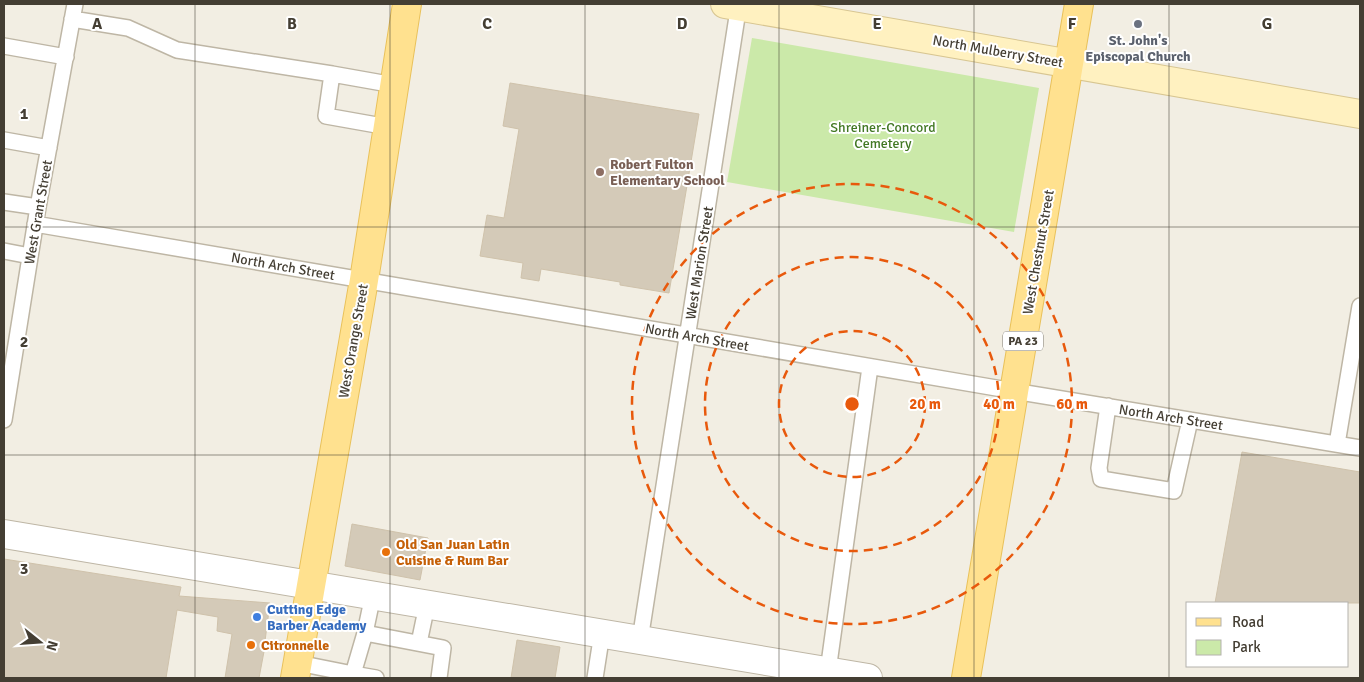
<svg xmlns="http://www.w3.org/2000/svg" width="1364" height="682" viewBox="0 0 1364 682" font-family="Signika,sans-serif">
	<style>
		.green { fill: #cbe9a9 }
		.building { fill: #d4cab8; stroke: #cfc2ab }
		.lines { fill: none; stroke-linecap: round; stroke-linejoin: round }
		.lane-casing { stroke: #beb6a5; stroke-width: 18 }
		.street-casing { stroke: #beb6a5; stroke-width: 30 }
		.secondary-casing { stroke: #d8c692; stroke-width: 30 }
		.primary-casing { stroke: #e9c15a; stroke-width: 30 }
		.lane { stroke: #fff; stroke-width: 15 }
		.street { stroke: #fff; stroke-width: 28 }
		.secondary { stroke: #fff1c0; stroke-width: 28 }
		.primary { stroke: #ffe18f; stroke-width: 28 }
		.grid { fill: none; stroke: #443e33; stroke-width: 1; stroke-opacity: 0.55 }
		.ring { fill: none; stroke: #e8590c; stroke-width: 2.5; stroke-dasharray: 9 6 }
		.worship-dot { fill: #6b7280; stroke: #fff; stroke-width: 2 }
		.education-dot { fill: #8d6e63; stroke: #fff; stroke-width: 2 }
		.food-dot { fill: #e8710a; stroke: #fff; stroke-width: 2 }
		.shop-dot { fill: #3f7fe0; stroke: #fff; stroke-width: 2 }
		.labels { text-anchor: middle; stroke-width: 4; stroke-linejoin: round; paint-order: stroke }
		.shield { fill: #fff; stroke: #7c7870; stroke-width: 1 }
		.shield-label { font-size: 12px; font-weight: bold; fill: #443e33 }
		.worship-label { font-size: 14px; font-weight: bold; fill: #5b616d; stroke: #fff }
		.street-label { font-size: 14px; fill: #443e33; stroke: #fff }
		.park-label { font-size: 14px; fill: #427824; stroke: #fff }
		.education-label { font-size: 14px; font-weight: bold; fill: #785e54; stroke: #fff; text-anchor: start }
		.food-label { font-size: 14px; font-weight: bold; fill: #c56008; stroke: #fff; text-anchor: start }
		.shop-label { font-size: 14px; font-weight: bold; fill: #366cbe; stroke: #fff; text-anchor: start }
		.grid-label { font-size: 16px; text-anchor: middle; font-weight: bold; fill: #443e33; stroke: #fff; stroke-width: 4; stroke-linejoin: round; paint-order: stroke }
		.centre { fill: #e8590c; stroke: #fff; stroke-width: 2.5 }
		.ring-label { font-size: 15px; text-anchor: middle; font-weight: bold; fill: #e8590c; stroke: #fff; stroke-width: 4; stroke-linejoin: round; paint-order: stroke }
	</style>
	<rect width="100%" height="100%" fill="#f2eee3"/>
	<path class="green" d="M 752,38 L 1039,88 L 1014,232 L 727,182 Z"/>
	<path class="building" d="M 510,83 L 699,114 L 669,293 L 620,285 L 620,282 L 541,269 L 539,281 L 521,278 L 523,263 L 480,256 L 487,215 L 504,218 L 519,129 L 503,126 Z
		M 1242,452 L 1360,472 L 1360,603 L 1215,603 Z
		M 352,524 L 428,538 L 420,580 L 345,566 Z
		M 4,559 L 181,587 L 179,596 L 270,603 L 265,641 L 266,641 L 259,678 L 225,678 L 232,634 L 217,631 L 218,617 L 177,610 L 166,678 L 4,678 Z
		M 517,640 L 560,647 L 555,678 L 511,678 Z"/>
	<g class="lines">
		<g class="lane-casing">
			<path id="lane" d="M 72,19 L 128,28 L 177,50 L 332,74
				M 4,46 L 66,57
				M 388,127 L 326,116 L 332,74 L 394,85
				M 4,140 L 49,148
				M 4,202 L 38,207
				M 35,224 L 1014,391 L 1360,448
				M 4,251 L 30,256
				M 1108,406 L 1099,468 L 1101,479 L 1174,491 L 1190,420
				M 4,420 L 38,207 L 75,4
				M 1337,444 L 1360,306
				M 365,633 L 373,595
				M 640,640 L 739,4
				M 419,643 L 427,605
				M 298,663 L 353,674 L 353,678
				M 828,671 L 870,367
				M 376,678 L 353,674 L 365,633 L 443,648 L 439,678
				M 595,678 L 602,633"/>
		</g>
		<g class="street-casing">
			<path id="street" d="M 4,534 L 868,678"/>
		</g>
		<g class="secondary-casing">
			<path id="secondary" d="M 725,4 L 1360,114"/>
		</g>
		<g class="primary-casing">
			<path id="primary" d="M 295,678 L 364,280 L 407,4
				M 966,678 L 1079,4"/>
		</g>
		<use href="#lane" class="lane"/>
		<use href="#street" class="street"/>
		<use href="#secondary" class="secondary"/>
		<use href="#primary" class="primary"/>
	</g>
	<path class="grid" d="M 195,4 L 195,678M 390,4 L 390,678M 585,4 L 585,678M 779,4 L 779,678M 974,4 L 974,678M 1169,4 L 1169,678M 4,227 L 1360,227M 4,455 L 1360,455"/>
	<g class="ring">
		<circle cx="852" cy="404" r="73"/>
		<circle cx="852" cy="404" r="147"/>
		<circle cx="852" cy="404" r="220"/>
	</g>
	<circle class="worship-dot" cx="1138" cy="24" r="5"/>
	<circle class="education-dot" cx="600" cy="172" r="5"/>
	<g class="food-dot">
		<circle cx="386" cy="552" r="5"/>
		<circle cx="251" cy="645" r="5"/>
	</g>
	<circle class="shop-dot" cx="257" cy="617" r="5"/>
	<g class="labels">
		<rect class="shield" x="1003" y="331.5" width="40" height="19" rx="4"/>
		<g class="shield-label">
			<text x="1023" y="345">PA 23</text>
		</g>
		<g class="worship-label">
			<text x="1138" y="45">St. John's<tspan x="1138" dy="16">Episcopal Church</tspan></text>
		</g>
		<g class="street-label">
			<text transform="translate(998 51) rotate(10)" y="5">North Mulberry Street</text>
			<text transform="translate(38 212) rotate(-80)" y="5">West Grant Street</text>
			<text transform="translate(1038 252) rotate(-80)" y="5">West Chestnut Street</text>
			<text transform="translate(699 263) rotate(-81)" y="5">West Marion Street</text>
			<text transform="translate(283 266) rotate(10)" y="5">North Arch Street</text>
			<text transform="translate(697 337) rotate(10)" y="5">North Arch Street</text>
			<text transform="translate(353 341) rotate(-80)" y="5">West Orange Street</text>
			<text transform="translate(1171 417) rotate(9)" y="5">North Arch Street</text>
		</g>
		<g class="park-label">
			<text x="883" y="132">Shreiner-Concord<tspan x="883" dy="16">Cemetery</tspan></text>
		</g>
		<g class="education-label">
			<text x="610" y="169">Robert Fulton<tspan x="610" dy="16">Elementary School</tspan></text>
		</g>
		<g class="food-label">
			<text x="396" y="549">Old San Juan Latin<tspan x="396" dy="16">Cuisine &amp; Rum Bar</tspan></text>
			<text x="261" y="650">Citronnelle</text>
		</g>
		<g class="shop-label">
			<text x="267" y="614">Cutting Edge<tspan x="267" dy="16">Barber Academy</tspan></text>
		</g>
	</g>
	<g class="grid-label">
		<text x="97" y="29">A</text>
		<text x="292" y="29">B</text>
		<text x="487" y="29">C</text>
		<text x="682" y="29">D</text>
		<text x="877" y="29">E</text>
		<text x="1072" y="29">F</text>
		<text x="1267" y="29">G</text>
		<text x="24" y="119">1</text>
		<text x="24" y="347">2</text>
		<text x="24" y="574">3</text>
	</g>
	<circle cx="852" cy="404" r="8" class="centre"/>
	<g class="ring-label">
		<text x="925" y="409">20 m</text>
		<text x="999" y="409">40 m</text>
		<text x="1072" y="409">60 m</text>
	</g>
	<rect width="1364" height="682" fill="none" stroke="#443e33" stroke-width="10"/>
	<rect x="1186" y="602" width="162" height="65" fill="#ffffff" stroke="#b4b2ad"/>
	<rect x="1196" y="618" width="25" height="8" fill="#ffe18f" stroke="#b4b2ad"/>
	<text x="1232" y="627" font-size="15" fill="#443e33">Road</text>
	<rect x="1196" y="640" width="25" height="15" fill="#cbe9a9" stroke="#b4b2ad"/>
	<text x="1232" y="652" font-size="15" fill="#443e33">Park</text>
	<g transform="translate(40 642) rotate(107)" stroke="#ffffff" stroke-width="4" paint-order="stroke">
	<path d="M0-4L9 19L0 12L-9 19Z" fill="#443e33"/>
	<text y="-8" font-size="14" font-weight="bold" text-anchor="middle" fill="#443e33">N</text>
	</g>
</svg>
